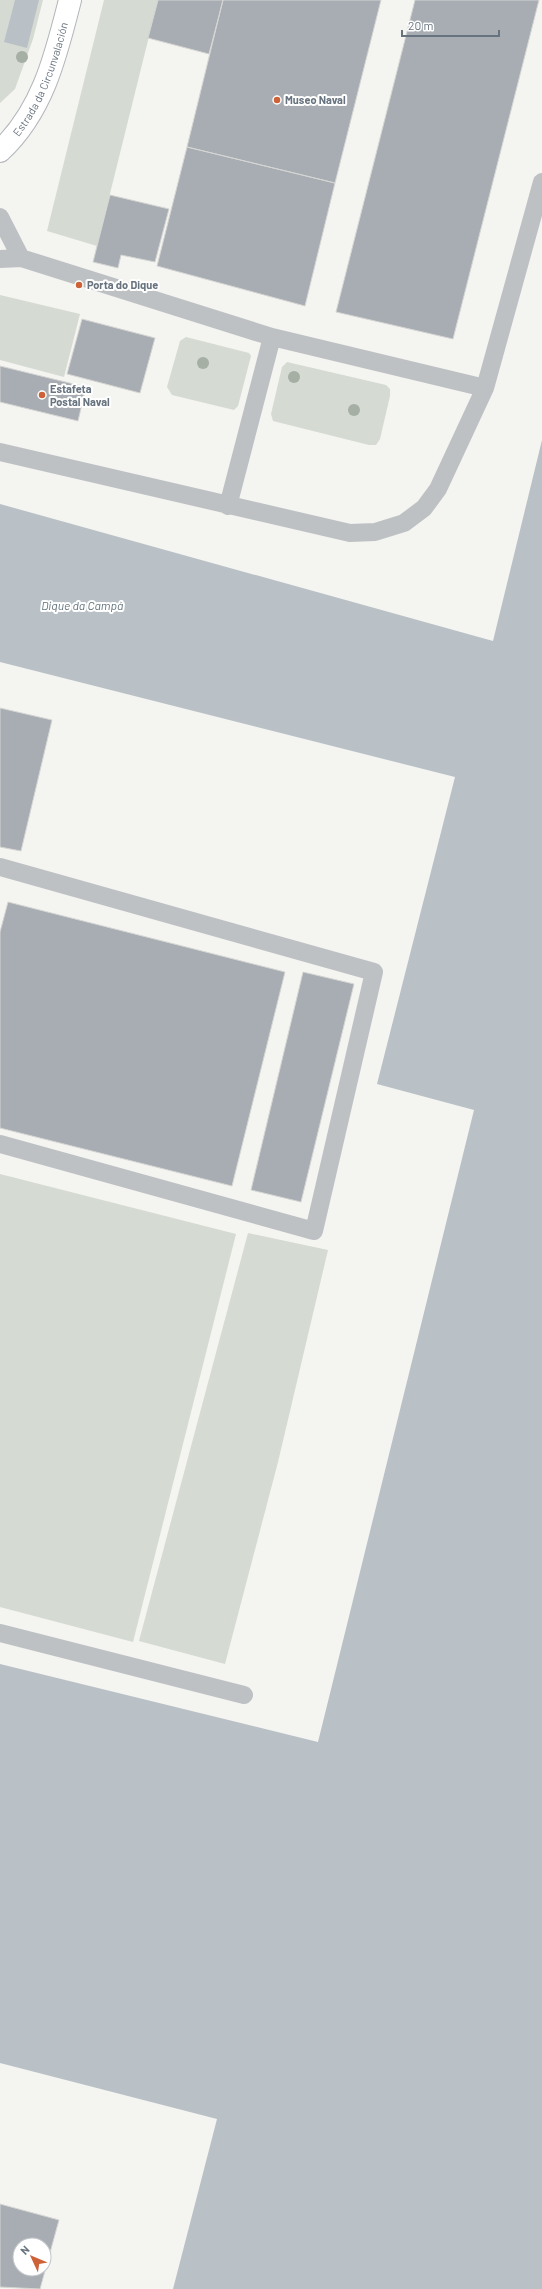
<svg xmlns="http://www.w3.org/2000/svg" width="542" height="2289" viewBox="0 0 542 2289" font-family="Barlow,sans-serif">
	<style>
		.green { fill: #d5dad2 }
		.water { fill: #b9c1c6 }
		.building { fill: #a7adb2; stroke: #d5d5d3; fill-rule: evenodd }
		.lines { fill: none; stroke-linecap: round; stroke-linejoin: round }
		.secondary-casing { stroke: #b2b6ba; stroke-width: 24 }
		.lane { stroke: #bec1c4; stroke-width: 18 }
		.secondary { stroke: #fff; stroke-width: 22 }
		.tree { fill: #a6afa4 }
		.poi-dot { fill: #cd6238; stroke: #fff; stroke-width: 1.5 }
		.labels { text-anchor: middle; stroke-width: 4; stroke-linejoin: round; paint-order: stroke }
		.street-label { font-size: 11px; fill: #67737e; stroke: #fff }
		.poi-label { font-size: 11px; font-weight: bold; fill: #67737e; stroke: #fff; text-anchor: start }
		.water-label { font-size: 12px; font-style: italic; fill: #63737b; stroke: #fff }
	</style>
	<rect width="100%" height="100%" fill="#f4f4f1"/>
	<path class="green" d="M 0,0 L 43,0 L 33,39 L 15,89 L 0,103 Z
		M 104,0 L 158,0 L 97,246 L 47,231 Z
		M 0,295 L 80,314 L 64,377 L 0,360 Z
		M 186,337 L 249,353 L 251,356 L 238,406 L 234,410 L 172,395 L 167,387 L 180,341 Z
		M 287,362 L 386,385 L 390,389 L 390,396 L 380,439 L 376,445 L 369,445 L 273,421 L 271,414 L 282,367 Z
		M 0,1174 L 236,1234 L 133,1642 L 0,1607 Z
		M 248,1233 L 328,1250 L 278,1462 L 225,1664 L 139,1641 Z"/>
	<path class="water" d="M 15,0 L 39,0 L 27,48 L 4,42 Z
		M 542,440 L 542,2289 L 173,2289 L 217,2119 L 0,2063 L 0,1664 L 318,1742 L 474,1110 L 377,1084 L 455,777 L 0,662 L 0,504 L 493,641 Z"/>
	<path class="building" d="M 158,0 L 223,0 L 209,54 L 148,38 Z
		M 223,0 L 381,0 L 335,183 L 187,147 Z
		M 415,0 L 539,0 L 453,339 L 336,312 Z
		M 187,147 L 335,183 L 305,306 L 157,266 Z
		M 110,195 L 169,209 L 155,262 L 121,255 L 118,268 L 93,262 Z
		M 82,319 L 155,338 L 140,393 L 67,374 Z
		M 0,366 L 86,387 L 78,421 L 0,402 Z
		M 0,708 L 52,720 L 21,851 L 0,847 Z
		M 8,902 L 285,972 L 232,1186 L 0,1128 L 0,932 Z
		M 303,972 L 354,984 L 301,1202 L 251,1190 Z
		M 0,2204 L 59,2220 L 40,2289 L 0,2287 ZM 20,2245 L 44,2245 L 44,2269 L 20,2269 Z"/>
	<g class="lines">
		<g class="secondary-casing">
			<g id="secondary">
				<path id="s1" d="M 0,151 C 43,111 56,55 70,0"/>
			</g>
		</g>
		<path class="lane" d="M 0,217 L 21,258
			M 0,259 L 21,258 L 272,337 L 485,388 L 438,489 L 424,508 L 404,523 L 375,532 L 350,533 L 0,452
			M 485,388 L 542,182
			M 228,506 L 272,337
			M 0,867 L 374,972 L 314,1231 L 0,1144
			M 0,1633 L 244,1695"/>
		<use href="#secondary" class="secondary"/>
	</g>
	<g class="tree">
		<circle cx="22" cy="57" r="6"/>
		<circle cx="203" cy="363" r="6"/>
		<circle cx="294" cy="377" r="6"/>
		<circle cx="354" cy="410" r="6"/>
	</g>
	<g class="poi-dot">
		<circle cx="277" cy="100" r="4"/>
		<circle cx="79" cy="285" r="4"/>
		<circle cx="42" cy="395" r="4"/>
	</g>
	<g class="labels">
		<g class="street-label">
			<text dy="4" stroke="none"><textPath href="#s1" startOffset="84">Estrada da Circunvalación</textPath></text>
		</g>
		<g class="poi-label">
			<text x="285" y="104">Museo Naval</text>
			<text x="87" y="289">Porta do Dique</text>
			<text x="50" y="393">Estafeta<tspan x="50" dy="13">Postal Naval</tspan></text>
		</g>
		<g class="water-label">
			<text x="82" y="610">Dique da Campá</text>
		</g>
	</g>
	<g transform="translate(32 2257) rotate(314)"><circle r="19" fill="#ffffff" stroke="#c2c7cb"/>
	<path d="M0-3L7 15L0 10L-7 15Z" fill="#cd6238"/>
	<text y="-6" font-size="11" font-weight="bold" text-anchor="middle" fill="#67737e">N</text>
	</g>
	<path d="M402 30v6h97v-6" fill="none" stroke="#67737e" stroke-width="2"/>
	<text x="408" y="30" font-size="12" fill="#67737e" stroke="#ffffff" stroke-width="3" paint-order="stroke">20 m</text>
</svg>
